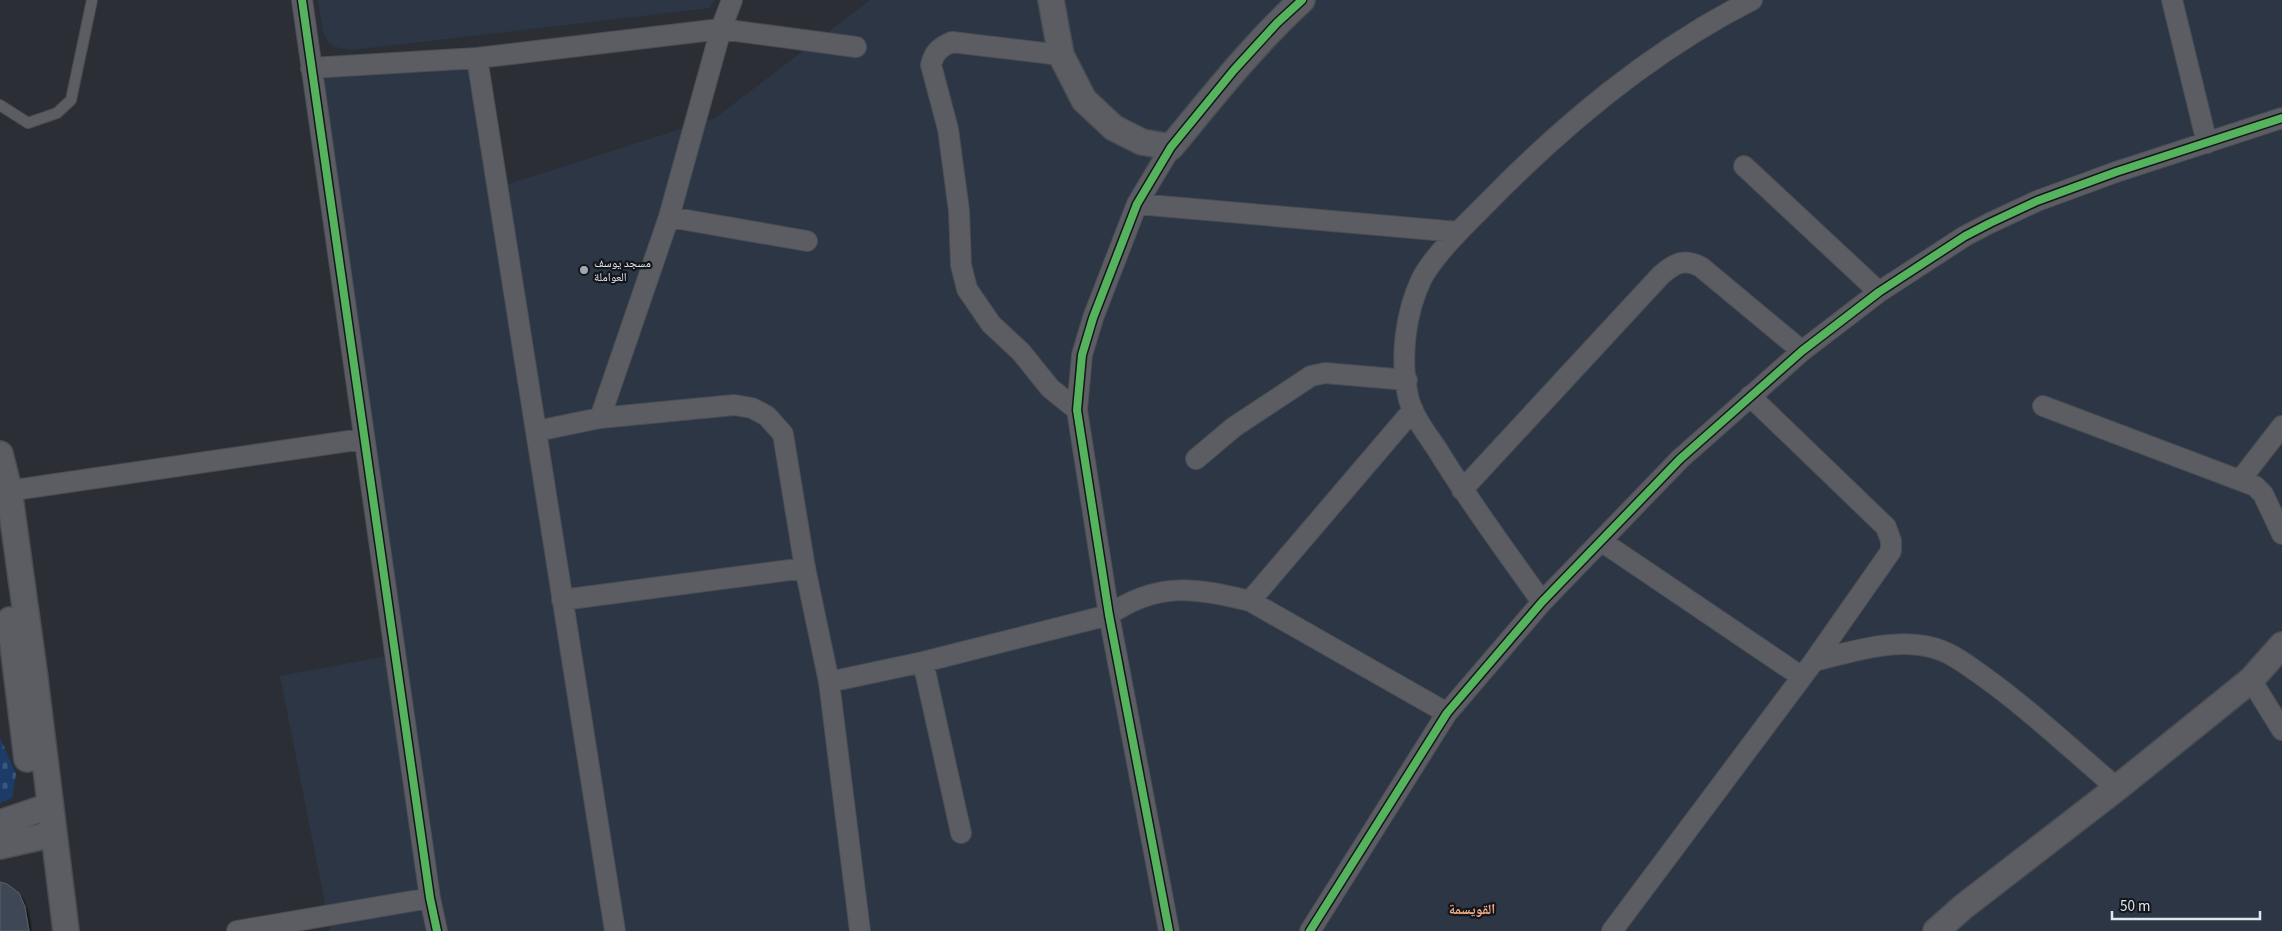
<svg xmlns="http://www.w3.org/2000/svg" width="2282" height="931" viewBox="0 0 2282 931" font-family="'Source Sans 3','Noto Naskh Arabic',sans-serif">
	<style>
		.built { fill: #2c3645 }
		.cemetery { fill: url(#cemetery-stones) }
		.building { fill: #3d4755; stroke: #5c6065; filter: url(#shadow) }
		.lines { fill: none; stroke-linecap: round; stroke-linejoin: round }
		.service-casing { stroke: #4a4d53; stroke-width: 12 }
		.minor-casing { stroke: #4a4d53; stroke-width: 22 }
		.tertiary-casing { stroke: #4a4d53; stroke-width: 28 }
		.service { stroke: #5b5d62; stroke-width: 10 }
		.minor { stroke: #5b5d62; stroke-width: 20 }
		.tertiary { stroke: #5b5d62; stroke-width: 25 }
		.cycleway-casing { stroke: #13161b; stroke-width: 11 }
		.cycleway { stroke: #56b35d; stroke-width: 8 }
		.poi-dot { fill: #a2a7ad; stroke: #13161b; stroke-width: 2 }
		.labels { text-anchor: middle; stroke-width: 4.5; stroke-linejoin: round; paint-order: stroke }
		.poi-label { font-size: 12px; fill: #e2e7ee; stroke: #13161b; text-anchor: start }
		.neighbourhood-label { font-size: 14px; font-weight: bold; fill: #f4ab86; stroke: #13161b }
	</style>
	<defs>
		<pattern id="cemetery-stones" width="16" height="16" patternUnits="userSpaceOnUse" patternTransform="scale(1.25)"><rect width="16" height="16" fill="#1b3b69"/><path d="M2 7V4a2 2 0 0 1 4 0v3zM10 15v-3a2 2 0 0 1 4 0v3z" fill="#3c577f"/></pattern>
		<filter id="shadow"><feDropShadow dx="3" dy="5.5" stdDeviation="1" flood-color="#0009"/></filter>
	</defs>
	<rect width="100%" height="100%" fill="#2b2f35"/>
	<path class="built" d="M 318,0 L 715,0 L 709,8 L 352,50 L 335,47 L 328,42 L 323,32 Z
		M 870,0 L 2282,0 L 2282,931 L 327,931 L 330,929 L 280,676 L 388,656 L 305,72 L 470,57 L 496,188 L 715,118 Z"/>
	<path class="cemetery" d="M 0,738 L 16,774 L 12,798 L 0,803 Z"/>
	<path class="building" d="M 0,882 L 7,884 L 19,893 L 25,907 L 29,931 L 0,931 Z"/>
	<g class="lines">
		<g class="service-casing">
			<path id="service" d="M 0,105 L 28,123 L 57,113 L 71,100 L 92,0"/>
		</g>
		<g class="minor-casing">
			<path id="minor" d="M 302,0 L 430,898 L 437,931
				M 2172,0 L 2207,143
				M 1061,55 L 952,42 C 940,47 934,52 931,65 L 948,129 L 959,211 L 961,265 L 967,289 L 991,324 L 1021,352 L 1050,388 L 1077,410
				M 477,58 L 615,931
				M 311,68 L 477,58 L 721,29 L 856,47
				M 1744,166 L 1879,292
				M 1137,204 L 1458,232
				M 669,217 L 807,241
				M 2043,406 L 2255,486 L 2263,494 L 2282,534
				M 600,418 L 669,217 L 721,29 L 732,0
				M 537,431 L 600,418 L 734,405 L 752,408 L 767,416 L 783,434 L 805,568 L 829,682 L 860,931
				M 1196,459 L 1234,427 L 1311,376 L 1325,373 L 1407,380
				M 2241,479 L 2282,426
				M 1462,490 L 1661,275 C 1675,263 1684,258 1701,267 L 1802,351
				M 0,492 L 363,439
				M 1601,541 L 1802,677
				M 562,600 L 805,568
				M 1250,601 L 1413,410
				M 1542,602 C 1506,551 1469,502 1437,449 C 1426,433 1412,415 1408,396 C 1400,358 1405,313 1422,278 C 1435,254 1466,224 1485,205 C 1564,124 1651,51 1752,0
				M 1814,661 C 1850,652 1893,638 1930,647 C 1949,651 1964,663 1980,674 C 2028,708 2072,750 2117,788
				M 923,662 L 961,833
				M 2251,680 L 2282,730
				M 829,682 L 923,662 L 1109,615 C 1158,581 1195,588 1250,601 L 1447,713
				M 237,931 L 430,898
				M 1169,931 L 1109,615 L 1077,410 L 1082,355 L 1093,318 L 1137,204 L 1171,147
				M 1310,931 L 1447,713 L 1542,602 L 1680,459 L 1802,351 L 1879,292 L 1965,236 L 1990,223 L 2037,201 L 2116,172 L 2282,118
				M 1612,931 L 1814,661 L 1891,551 L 1891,541 L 1886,527 L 1750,396"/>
		</g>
		<g class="tertiary-casing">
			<path id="tertiary" d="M 1051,0 L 1061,55 L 1084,100 L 1114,128 L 1142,142 L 1171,147 C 1213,96 1253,45 1302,0
				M 0,454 L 9,490 L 34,671 L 66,931
				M 10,620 L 27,759
				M 0,823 L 50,806
				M 0,846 L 53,834
				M 1936,931 L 1963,907 L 2117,788 L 2251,680 L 2282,645"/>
		</g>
		<use href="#service" class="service"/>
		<use href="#minor" class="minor"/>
		<use href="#tertiary" class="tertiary"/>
		<g class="cycleway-casing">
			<path id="cycleway" d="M 302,0 L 430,898 L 437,931
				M 1169,931 L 1109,615 L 1077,410 L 1082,355 L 1093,318 L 1137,204 L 1171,147 L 1234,70 L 1277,23 L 1302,0
				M 1310,931 L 1447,713 L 1542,602 L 1680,459 L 1802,351 L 1879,292 L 1965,236 L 1990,223 L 2037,201 L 2116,172 L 2282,118"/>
		</g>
		<use href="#cycleway" class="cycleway"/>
	</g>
	<circle class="poi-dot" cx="584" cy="270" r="5"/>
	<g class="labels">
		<g class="poi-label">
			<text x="594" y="267">مسجد يوسف<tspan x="594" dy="14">العواملة</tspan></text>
		</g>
		<g class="neighbourhood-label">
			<text x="1472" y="914">القويسمة</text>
		</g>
	</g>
	<path d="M2112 911v8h148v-8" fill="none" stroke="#e2e7ee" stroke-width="2.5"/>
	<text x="2120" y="911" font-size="15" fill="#e2e7ee" stroke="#13161b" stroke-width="4" paint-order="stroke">50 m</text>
</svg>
